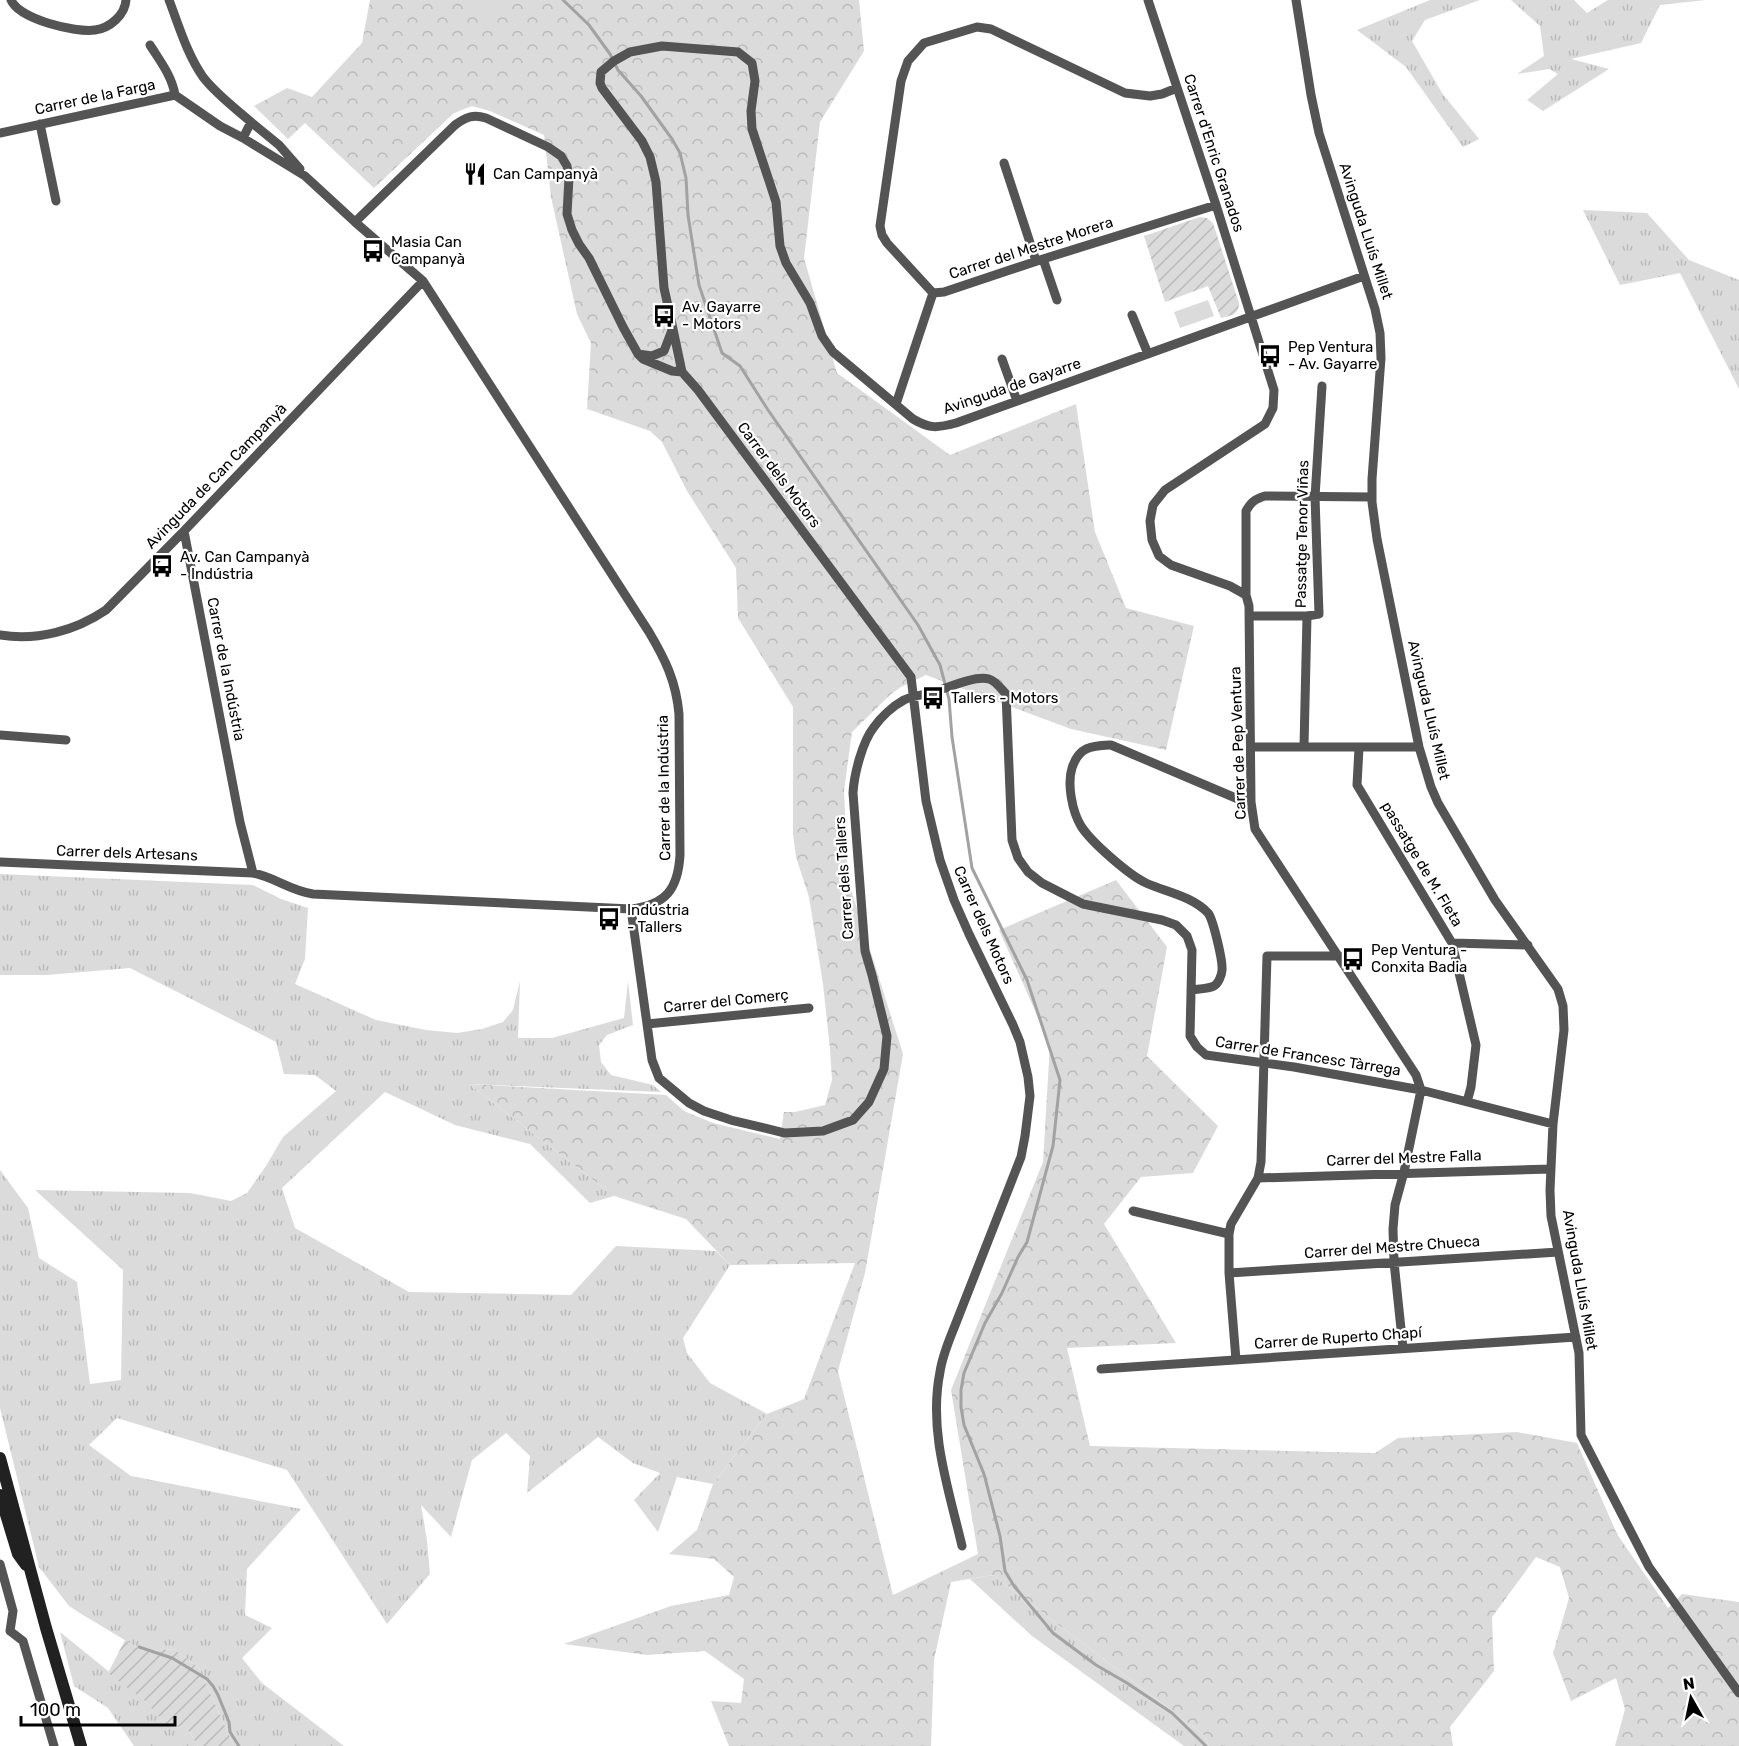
<svg xmlns="http://www.w3.org/2000/svg" width="1739" height="1746" viewBox="0 0 1739 1746" font-family="Rubik,sans-serif">
	<style>
		.grass { fill: url(#grass-tufts) }
		.forest { fill: url(#forest-crowns) }
		.garden { fill: url(#garden-furrows) }
		.pitch { fill: #dbdbdb }
		.lines { fill: none; stroke-linecap: round; stroke-linejoin: round }
		.stream { stroke: #a2a2a2; stroke-width: 3 }
		.street { stroke: #545454; stroke-width: 9 }
		.secondary { stroke: #212121; stroke-width: 12 }
		.labels { text-anchor: middle; stroke-width: 4.5; stroke-linejoin: round; paint-order: stroke }
		.street-label { font-size: 15px; fill: #000; stroke: #fff }
		.poi-label { font-size: 15px; fill: #000; stroke: #fff; text-anchor: start }
	</style>
	<defs>
		<pattern id="grass-tufts" width="24" height="20" patternUnits="userSpaceOnUse" patternTransform="scale(1.5)"><rect width="24" height="20" fill="#dbdbdb"/><path d="M3 7l-1-3M5 7V3M7 7l1-3M15 17l-1-3M17 17v-4M19 17l1-3" fill="none" stroke="#bababa"/></pattern>
		<pattern id="forest-crowns" width="20" height="18" patternUnits="userSpaceOnUse" patternTransform="scale(1.5)"><rect width="20" height="18" fill="#dbdbdb"/><path d="M2 6a3 3 0 1 1 6 0M12 15a3 3 0 1 1 6 0" fill="none" stroke="#bababa"/></pattern>
		<pattern id="garden-furrows" width="10" height="10" patternUnits="userSpaceOnUse" patternTransform="scale(1.5)"><rect width="10" height="10" fill="#dbdbdb"/><path d="M-1 1l2-2M0 10L10 0M9 11l2-2" fill="none" stroke="#bababa"/></pattern>
	</defs>
	<rect width="100%" height="100%" fill="#fff"/>
	<path class="grass" d="M 1430,0 L 1480,0 L 1425,20 L 1412,41 L 1442,93 L 1479,139 L 1463,147 L 1406,67 L 1357,30 Z
		M 1511,0 L 1574,0 L 1587,13 L 1608,0 L 1706,0 L 1660,5 L 1641,43 L 1571,59 L 1609,69 L 1543,111 L 1527,100 L 1558,74 L 1549,69 L 1517,74 L 1544,56 L 1540,26 Z
		M 1583,210 L 1647,213 L 1689,260 L 1739,280 L 1739,389 L 1680,273 L 1620,285 Z
		M 0,874 L 253,885 L 281,899 L 308,908 L 305,959 L 295,984 L 376,1020 L 426,1030 L 457,1033 L 482,1029 L 503,1022 L 513,1010 L 520,981 L 518,1038 L 552,1038 L 624,1018 L 628,981 L 633,1025 L 607,1035 L 599,1045 L 601,1062 L 611,1075 L 653,1085 L 661,1092 L 469,1084 L 614,1196 L 590,1203 L 530,1144 L 455,1125 L 385,1092 L 282,1188 L 295,1228 L 409,1292 L 571,1295 L 616,1246 L 716,1251 L 730,1265 L 683,1338 L 687,1353 L 710,1383 L 767,1414 L 713,1484 L 677,1477 L 658,1532 L 634,1500 L 660,1473 L 633,1463 L 598,1437 L 527,1493 L 530,1456 L 506,1433 L 472,1460 L 451,1537 L 421,1505 L 427,1540 L 430,1574 L 387,1624 L 287,1470 L 117,1418 L 89,1445 L 131,1476 L 301,1509 L 247,1569 L 245,1615 L 272,1628 L 242,1658 L 262,1683 L 344,1746 L 234,1746 L 199,1668 L 174,1649 L 143,1651 L 83,1615 L 69,1606 L 39,1567 L 0,1408 L 0,1170 L 28,1208 L 39,1258 L 77,1282 L 90,1384 L 121,1380 L 123,1270 L 35,1190 L 190,1193 L 231,1201 L 247,1193 L 266,1166 L 283,1137 L 336,1091 L 315,1075 L 284,1074 L 276,1042 L 130,968 L 47,975 L 0,975 Z
		M 993,1575 L 1205,1736 L 1209,1746 L 1184,1746 L 1032,1636 L 970,1579 Z
		M 60,1632 L 144,1700 L 168,1725 L 186,1727 L 198,1746 L 134,1746 L 108,1708 L 74,1686 Z"/>
	<path class="forest" d="M 370,0 L 859,0 L 864,51 L 820,122 L 804,258 L 837,373 L 950,455 L 1076,404 L 1095,532 L 1126,608 L 1194,626 L 1166,750 L 1071,729 L 926,675 L 901,687 L 891,694 L 852,732 L 844,791 L 848,880 L 903,1054 L 865,1273 L 838,1371 L 893,1595 L 978,1554 L 951,1390 L 1043,1162 L 1050,1044 L 999,930 L 1116,880 L 1167,947 L 1147,1056 L 1218,1126 L 1193,1173 L 1141,1177 L 1104,1224 L 1176,1343 L 1067,1348 L 1090,1446 L 1375,1453 L 1398,1438 L 1517,1432 L 1577,1443 L 1617,1534 L 1668,1608 L 1682,1594 L 1739,1602 L 1739,1746 L 1615,1746 L 1625,1709 L 1616,1678 L 1571,1701 L 1553,1653 L 1569,1598 L 1560,1567 L 1536,1557 L 1492,1617 L 1494,1671 L 1450,1727 L 1453,1746 L 1209,1746 L 1205,1736 L 993,1575 L 951,1582 L 934,1660 L 931,1746 L 729,1746 L 711,1701 L 741,1703 L 744,1679 L 705,1651 L 647,1655 L 564,1644 L 671,1606 L 729,1595 L 734,1577 L 714,1559 L 669,1554 L 697,1530 L 713,1484 L 767,1414 L 804,1399 L 855,1263 L 730,1265 L 686,1219 L 614,1196 L 469,1084 L 666,1095 L 684,1111 L 713,1123 L 780,1139 L 784,1112 L 795,1112 L 825,1105 L 832,1080 L 830,1049 L 823,984 L 809,897 L 796,857 L 793,834 L 793,707 L 738,618 L 736,568 L 687,491 L 662,442 L 650,431 L 587,409 L 591,343 L 577,314 L 551,197 L 544,135 L 490,111 L 472,106 L 454,113 L 374,188 L 305,123 L 288,139 L 254,106 L 287,88 L 312,97 L 362,43 Z"/>
	<path class="garden" d="M 1200,217 L 1207,218 L 1213,223 L 1239,303 C 1239,315 1230,316 1221,318 L 1208,286 L 1165,302 L 1144,236 Z
		M 125,1640 L 143,1651 L 174,1649 L 199,1668 L 234,1746 L 198,1746 L 186,1727 L 168,1726 L 144,1700 L 108,1673 Z"/>
	<path class="pitch" d="M 473,0 L 504,0 L 488,15 Z
		M 1208,300 L 1214,316 L 1180,328 L 1174,312 Z"/>
	<g class="lines">
		<path class="stream" d="M 563,0 L 589,25 L 610,54 L 618,70 L 641,96 L 672,139 L 680,153 L 686,178 L 688,215 L 699,285 L 722,353 L 740,366 L 768,410 L 918,625 L 940,665 L 949,699 L 952,737 L 972,868 L 1027,980 L 1060,1080 L 1053,1146 L 1027,1242 L 1018,1257 L 1002,1293 L 985,1323 L 964,1373 L 961,1390 L 961,1407 L 964,1425 L 984,1474 L 1000,1536 L 1005,1571 L 1014,1586 L 1053,1633 L 1096,1665 L 1127,1683 L 1172,1713 L 1206,1746
			M 139,1647 L 172,1658 L 207,1679 L 213,1686 L 218,1695 L 229,1722 L 230,1732 L 239,1746"/>
		<path class="street" d="M 11,0 C 19,19 75,33 95,30 C 110,28 125,15 126,0
			M 169,0 C 179,26 187,54 203,77 C 216,94 235,108 251,122 L 243,138
			M 1148,0 L 1216,205 L 1274,390 L 1273,408 L 1265,424 L 1165,490 L 1153,505 L 1150,521 L 1152,540 L 1159,556 L 1171,565 L 1230,586 L 1246,595 L 1249,606 L 1251,802 L 1255,829 L 1416,1075 L 1421,1090 L 1404,1172 L 1395,1205 L 1393,1229 L 1394,1262 L 1403,1348
			M 1296,0 L 1311,95 L 1319,133 L 1375,309 L 1380,333 L 1381,358 L 1372,479 L 1372,502 L 1377,539 L 1419,747 L 1431,787 L 1438,803 L 1495,900 L 1558,989 L 1563,1006 L 1564,1030 L 1553,1124 L 1550,1190 L 1551,1216 L 1579,1353 L 1581,1435 L 1649,1567 L 1739,1693
			M 150,45 C 160,61 172,76 175,95
			M 251,122 L 279,145 L 300,169
			M 40,124 L 56,201
			M 0,133 L 175,95
			M 1004,163 L 1036,261
			M 355,222 L 455,125 C 466,117 473,114 486,118 L 548,147 L 561,156 L 567,166 L 569,178 L 567,214 L 572,230 L 579,244 L 589,258 L 623,327 L 638,354 L 643,359 L 672,371 L 682,372
			M 1043,259 L 1057,300
			M 933,293 L 887,243 L 882,235 L 880,226 L 901,81 L 908,61 L 924,43 L 977,27 L 991,29 L 1125,93 L 1150,96 L 1162,94 L 1177,88
			M 933,293 L 944,292 L 1043,259 L 1216,205
			M 1132,315 L 1148,354
			M 638,354 L 652,356 L 664,351 L 672,330
			M 1002,359 L 1017,401
			M 896,404 L 933,293
			M 184,531 L 240,822 L 253,873
			M 1246,595 L 1246,511 C 1251,502 1255,499 1265,496 L 1372,497
			M 1250,616 L 1307,616 L 1319,614 L 1315,497 L 1322,386
			M 0,635 C 37,641 75,631 106,610 L 184,531 L 423,281
			M 0,735 L 66,740
			M 1304,746 L 1307,616
			M 1251,747 L 1419,747
			M 1359,748 L 1357,785 L 1452,943 L 1476,1045 L 1471,1087 L 1467,1102
			M 0,862 L 253,873 C 274,877 291,891 313,894 L 631,909 C 666,905 678,889 680,855 L 679,714 C 676,681 665,659 649,632 L 423,281 L 355,222 L 305,176 L 243,138 L 220,126 L 175,95
			M 631,909 L 652,1060 L 659,1078 L 689,1103 L 704,1111 L 731,1120 L 785,1133 L 823,1131 L 853,1120 L 869,1102 L 884,1069 L 887,1036 L 872,975 L 865,951 L 853,793 C 854,775 862,742 874,727 C 881,717 893,706 904,700 C 912,696 922,695 931,693 C 945,689 974,675 989,679 C 996,681 1001,689 1006,694 L 1012,840 L 1018,858 L 1028,872 L 1042,883 L 1083,904 L 1162,920 L 1176,925 L 1187,936 L 1192,950 L 1190,1036 L 1197,1047 L 1206,1055 L 1294,1067 L 1421,1090 L 1553,1124
			M 1452,943 L 1528,945
			M 1191,990 C 1197,989 1208,989 1214,986 C 1218,984 1222,975 1222,970 C 1223,961 1213,919 1208,913 C 1192,896 1166,892 1146,883 C 1129,875 1091,842 1081,826 C 1072,811 1067,784 1072,768 C 1079,746 1092,746 1111,745 L 1238,799 L 1251,802
			M 647,1024 L 809,1008
			M 1258,1178 L 1551,1169
			M 1133,1211 L 1229,1234
			M 1229,1273 L 1558,1252
			M 1236,1360 L 1229,1273 L 1229,1234 L 1231,1224 L 1258,1178 L 1261,1162 L 1267,956 L 1339,956
			M 1101,1369 L 1576,1337
			M 962,1546 C 949,1490 928,1431 940,1372 C 942,1357 948,1343 954,1328 L 1021,1157 L 1025,1136 L 1030,1096 L 1028,1077 L 1020,1042 L 1013,1025 L 969,934 L 954,900 L 940,860 L 926,801 L 911,677 L 698,390 L 682,372 L 670,315 L 664,288 L 656,182 L 650,157 L 642,141 L 602,88 L 600,83 L 601,72 L 614,61 L 630,52 L 662,46 L 738,52 L 752,63 L 755,81 L 751,111 L 752,129 L 776,202 L 780,246 L 786,263 L 810,303 L 822,336 L 833,352 L 913,419 C 930,429 937,428 956,423 L 1364,276
			M 0,1564 L 13,1611 L 10,1631
			M 10,1631 L 23,1641 L 54,1746"/>
		<path class="secondary" d="M 0,1458 L 46,1628 L 81,1746
			M 0,1495 L 18,1554 L 26,1565"/>
	</g>
	<defs>
		<g id="restaurant-bare" transform="scale(1.8)"><path d="M-5-6h1v4h1v-4h1v4h1v-4h1v5L-1.5 .5V6h-2V.5L-5-1ZM5-6V6H3V1.5H1.5Q1.5-4 5-6Z" fill="#000" stroke="#fff" stroke-width="2.5" paint-order="stroke"/></g>
		<g id="bus-bare" transform="scale(1.8)"><path d="M-5-6H5V4H4V6H2V4H-2V6H-4V4H-5ZM-3.5-4V0h7V-4ZM-3.5 1.2v1.5H-2V1.2ZM2 1.2v1.5H3.5V1.2Z" fill="#000" stroke="#fff" stroke-width="2.5" paint-order="stroke"/></g>
	</defs>
	<g fill-rule="evenodd">
		<use href="#restaurant-bare" x="475" y="174"/>
		<use href="#bus-bare" x="373" y="251"/>
		<use href="#bus-bare" x="664" y="316"/>
		<use href="#bus-bare" x="1270" y="356"/>
		<use href="#bus-bare" x="162" y="566"/>
		<use href="#bus-bare" x="933" y="698"/>
		<use href="#bus-bare" x="609" y="919"/>
		<use href="#bus-bare" x="1353" y="959"/>
	</g>
	<g class="labels">
		<g class="street-label">
			<text transform="translate(95 97) rotate(-12)" y="5">Carrer de la Farga</text>
			<text transform="translate(1214 153) rotate(72)" y="5">Carrer d'Enric Granados</text>
			<text transform="translate(1366 231) rotate(72)" y="5">Avinguda Lluís Millet</text>
			<text transform="translate(1031 248) rotate(-18)" y="5">Carrer del Mestre Morera</text>
			<text transform="translate(1012 386) rotate(-19)" y="5">Avinguda de Gayarre</text>
			<text transform="translate(779 475) rotate(53)" y="5">Carrer dels Motors</text>
			<text transform="translate(216 476) rotate(-46)" y="5">Avinguda de Can Campanyà</text>
			<text transform="translate(1302 534) rotate(-89)" y="5">Passatge Tenor Viñas</text>
			<text transform="translate(226 669) rotate(79)" y="5">Carrer de la Indústria</text>
			<text transform="translate(1429 710) rotate(77)" y="5">Avinguda Lluís Millet</text>
			<text transform="translate(1238 743) rotate(-92)" y="5">Carrer de Pep Ventura</text>
			<text transform="translate(664 788) rotate(-91)" y="5">Carrer de la Indústria</text>
			<text transform="translate(127 853) rotate(2)" y="5">Carrer dels Artesans</text>
			<text transform="translate(1422 864) rotate(59)" y="5">passatge de M. Fleta</text>
			<text transform="translate(844 878) rotate(-94)" y="5">Carrer dels Tallers</text>
			<text transform="translate(984 925) rotate(66)" y="5">Carrer dels Motors</text>
			<text transform="translate(726 1001) rotate(-6)" y="5">Carrer del Comerç</text>
			<text transform="translate(1308 1056) rotate(9)" y="5">Carrer de Francesc Tàrrega</text>
			<text transform="translate(1404 1158) rotate(-2)" y="5">Carrer del Mestre Falla</text>
			<text transform="translate(1392 1247) rotate(-4)" y="5">Carrer del Mestre Chueca</text>
			<text transform="translate(1580 1280) rotate(80)" y="5">Avinguda Lluís Millet</text>
			<text transform="translate(1338 1338) rotate(-4)" y="5">Carrer de Ruperto Chapí</text>
		</g>
		<g class="poi-label">
			<text x="493" y="179">Can Campanyà</text>
			<text x="391" y="247">Masia Can<tspan x="391" dy="17">Campanyà</tspan></text>
			<text x="682" y="312">Av. Gayarre<tspan x="682" dy="17">- Motors</tspan></text>
			<text x="1288" y="352">Pep Ventura<tspan x="1288" dy="17">- Av. Gayarre</tspan></text>
			<text x="180" y="562">Av. Can Campanyà<tspan x="180" dy="17">- Indústria</tspan></text>
			<text x="951" y="703">Tallers - Motors</text>
			<text x="627" y="915">Indústria<tspan x="627" dy="17">- Tallers</tspan></text>
			<text x="1371" y="955">Pep Ventura -<tspan x="1371" dy="17">Conxita Badia</tspan></text>
		</g>
	</g>
	<g transform="translate(1691 1698) rotate(351)" stroke="#ffffff" stroke-width="4.5" paint-order="stroke">
	<path d="M0-4.5L10 22L0 15L-10 22Z" fill="#000000"/>
	<text y="-9" font-size="16" font-weight="bold" text-anchor="middle" fill="#000000">N</text>
	</g>
	<path d="M21 1716v9h154v-9" fill="none" stroke="#000000" stroke-width="3"/>
	<text x="30" y="1716" font-size="18" fill="#000000" stroke="#ffffff" stroke-width="4.5" paint-order="stroke">100 m</text>
</svg>
